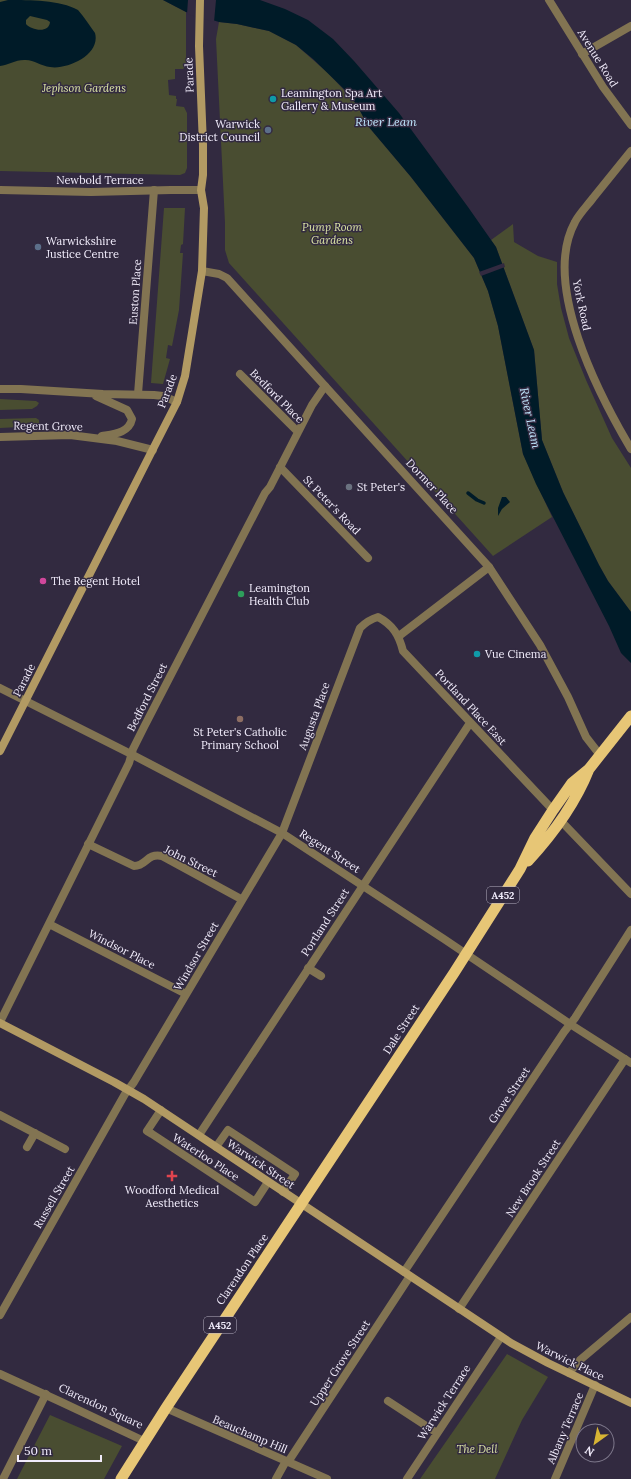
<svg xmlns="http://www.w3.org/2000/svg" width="631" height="1479" viewBox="0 0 631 1479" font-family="Lora,serif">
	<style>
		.green { fill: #494d31 }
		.water { fill: #001b28; fill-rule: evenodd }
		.pier { fill: #322a40 }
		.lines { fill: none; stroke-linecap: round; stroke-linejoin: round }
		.stream { stroke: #001b28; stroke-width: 3.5 }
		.minor { stroke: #827452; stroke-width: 8 }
		.tertiary { stroke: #827452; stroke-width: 8 }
		.secondary { stroke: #b29a63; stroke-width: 8 }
		.trunk { stroke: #e7c676; stroke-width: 11 }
		.culture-dot { fill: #0f9aa8; stroke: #322a40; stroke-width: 1.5 }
		.service-dot { fill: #5c6f8a; stroke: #322a40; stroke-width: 1.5 }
		.worship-dot { fill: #6b7280; stroke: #322a40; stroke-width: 1.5 }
		.hotel-dot { fill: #d1479c; stroke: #322a40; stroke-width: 1.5 }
		.leisure-dot { fill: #2e9e5b; stroke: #322a40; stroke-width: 1.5 }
		.education-dot { fill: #8d6e63; stroke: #322a40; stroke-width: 1.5 }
		.health-dot { fill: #e0444e; stroke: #322a40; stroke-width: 1.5 }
		.labels { text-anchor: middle; stroke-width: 3; stroke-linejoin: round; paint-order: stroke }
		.shield { fill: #322a40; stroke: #b8b2c3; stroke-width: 1 }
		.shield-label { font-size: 10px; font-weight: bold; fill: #f1ecfb }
		.street-label { font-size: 11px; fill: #f1ecfb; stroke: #322a40 }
		.park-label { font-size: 11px; font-style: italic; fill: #dde6a5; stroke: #322a40 }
		.poi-label { font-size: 11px; fill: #f1ecfb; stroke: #322a40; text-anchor: start }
		.water-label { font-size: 12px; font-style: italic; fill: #bfe6fd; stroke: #322a40 }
	</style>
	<rect width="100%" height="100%" fill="#322a40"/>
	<path class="green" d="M 0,0 L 163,0 L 186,12 L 186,66 L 183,69 L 175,69 L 175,79 L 168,80 L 169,95 L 176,96 L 176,99 L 177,99 L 176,106 L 184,107 L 187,113 L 187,168 L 185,173 L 180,175 L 0,171 Z
		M 219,22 L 237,24 L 269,31 L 296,45 L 328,73 L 343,89 L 357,105 L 368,126 L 411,177 L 474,258 L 488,291 L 498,326 L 523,454 L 552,517 L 493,556 L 229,263 L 225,250 L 225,223 L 216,39 Z
		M 164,208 L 185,208 L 183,244 L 181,245 L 180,253 L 183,253 L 179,310 L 172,346 L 168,345 L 166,358 L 170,359 L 163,384 L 151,383 Z
		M 513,224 L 514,242 L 538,256 L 557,262 L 557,284 L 561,308 L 569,338 L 586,380 L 612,438 L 631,468 L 631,612 L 608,581 L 599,565 L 563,492 L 542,440 L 534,350 L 496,247 L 491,240 Z
		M 0,399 L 36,401 L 39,403 L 37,406 L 32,409 L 0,410 Z
		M 36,418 L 39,420 L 39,426 L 0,428 L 0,419 Z
		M 507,1354 L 548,1377 L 522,1420 L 495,1479 L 420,1479 Z
		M 50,1415 L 122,1446 L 104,1479 L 17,1479 Z"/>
	<path class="water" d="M 8,0 C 30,0 60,0 78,10 C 84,17 90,26 95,33 C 101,55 67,70 50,67 C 41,66 33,59 24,60 C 15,60 8,65 0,66 L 0,2 ZM 30,16 L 47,20 L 50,22 C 49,34 31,30 26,24 L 26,20 Z
		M 163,0 L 260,0 L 285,9 L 308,20 L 333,39 L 354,61 L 399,113 L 468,207 L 496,247 L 534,350 L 542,440 L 563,492 L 599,565 L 608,581 L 631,612 L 631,663 L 621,653 L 609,626 L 536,484 L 523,454 L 498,326 L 488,291 L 474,258 L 411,177 L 368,126 L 357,105 L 344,89 L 313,59 L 296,45 L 269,31 L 237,24 L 219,22 L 186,12 Z
		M 502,497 L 506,497 L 510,502 L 502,509 L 498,516 L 498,508 Z"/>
	<path class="pier" d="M 188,0 L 216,0 L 214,22 L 187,14 Z
		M 504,263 L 505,267 L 481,276 L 479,272 Z"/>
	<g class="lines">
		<path class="stream" d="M 468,493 L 477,500 L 484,503"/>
		<path class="minor" d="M 582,54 L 631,26
			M 631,151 C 618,167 606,182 593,198 C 587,206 579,214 575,222 C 541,284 599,395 631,449
			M 240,374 L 298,432
			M 138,394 L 154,190
			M 280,467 L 368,558
			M 399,636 L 489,567
			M 560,820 L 631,894
			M 88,844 L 134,866 C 147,866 146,853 162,856 L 241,899
			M 49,924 L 186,994
			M 308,968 L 321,976
			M 0,1022 L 129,763 L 133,749 L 144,727 L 265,493 L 270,487 L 312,405 L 325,386
			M 161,1110 L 147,1131 L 152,1134 L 255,1202 L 268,1182
			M 0,1115 L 65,1149
			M 199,1135 L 470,723
			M 27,1147 L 35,1133
			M 216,1147 L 228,1130 L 295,1174 L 283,1192
			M 404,1272 L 564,1032 L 575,1018 L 631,930
			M 459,1309 L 625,1059
			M 0,1315 L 125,1094 L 134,1082 L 282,833 L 360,628 C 365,623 371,619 378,617 C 393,625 399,635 403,651 L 553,810
			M 569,1373 L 580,1360 L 631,1317
			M 388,1401 L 437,1433
			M 166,1408 L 327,1479
			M 288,1462 L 410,1276
			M 3,1479 L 46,1394
			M 276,1479 L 286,1461
			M 407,1479 L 501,1337
			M 555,1479 L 595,1385"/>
		<path class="tertiary" d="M 549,0 L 603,87 L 631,125
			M 0,190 L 91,192 L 171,190 L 201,190
			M 202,271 L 219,274 L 227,278 L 489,567 L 540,645 L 568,697 L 586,737 L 600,755
			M 0,389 L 21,389 L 103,394 L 154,395 L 163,396 L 177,402
			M 96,396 L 127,410 L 132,419 C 129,433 114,434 102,436
			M 0,437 L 70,435 L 117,441 L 153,450
			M 0,688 L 131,754 L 282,833 L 444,939 L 570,1024 L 631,1063
			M 0,1374 L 59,1401 L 144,1441"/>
		<path class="secondary" d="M 0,751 L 154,447 L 177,402 L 185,376 L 202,271 L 204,208 L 201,190 L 203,175 L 203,145 L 199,46 L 200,0
			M 0,1023 L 114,1082 L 144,1099 L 511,1343 L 548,1363 L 631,1403"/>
		<path class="trunk" d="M 528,861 C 552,835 576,802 589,769
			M 121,1479 L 166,1408 L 454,973 L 520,869 L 535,838 L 553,810 L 572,783 L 589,769 L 631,716"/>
	</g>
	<g class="culture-dot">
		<circle cx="273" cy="99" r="4"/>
		<circle cx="477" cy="654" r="4"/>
	</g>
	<g class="service-dot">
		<circle cx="268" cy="130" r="4"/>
		<circle cx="38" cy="247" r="4"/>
	</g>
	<circle class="worship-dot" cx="349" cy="487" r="4"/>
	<circle class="hotel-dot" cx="43" cy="581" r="4"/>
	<circle class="leisure-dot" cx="241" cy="594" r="4"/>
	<circle class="education-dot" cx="240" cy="719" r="4"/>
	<path class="health-dot" d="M170 1170h4v4h4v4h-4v4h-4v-4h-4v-4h4z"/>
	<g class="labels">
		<g class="shield">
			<rect x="487" y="887" width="32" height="16" rx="3"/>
			<rect x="204" y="1317" width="32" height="16" rx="3"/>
		</g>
		<g class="shield-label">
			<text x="503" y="899">A452</text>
			<text x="220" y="1329">A452</text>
		</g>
		<g class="street-label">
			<text transform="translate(598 58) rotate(58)" y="4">Avenue Road</text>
			<text transform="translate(189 75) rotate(-92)" y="4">Parade</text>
			<text x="100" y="184">Newbold Terrace</text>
			<text transform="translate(135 292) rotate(-86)" y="4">Euston Place</text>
			<text transform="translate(582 305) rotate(78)" y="4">York Road</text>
			<text transform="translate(167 391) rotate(-69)" y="4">Parade</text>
			<text transform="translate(277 396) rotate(45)" y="4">Bedford Place</text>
			<text transform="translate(48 426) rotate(1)" y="4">Regent Grove</text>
			<text transform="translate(432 486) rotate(47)" y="4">Dormer Place</text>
			<text transform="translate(332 505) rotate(46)" y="4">St Peter's Road</text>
			<text transform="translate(24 680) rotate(-63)" y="4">Parade</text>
			<text transform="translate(147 697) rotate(-63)" y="4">Bedford Street</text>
			<text transform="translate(471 707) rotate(47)" y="4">Portland Place East</text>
			<text transform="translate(314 716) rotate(-70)" y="4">Augusta Place</text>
			<text transform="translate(330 851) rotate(33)" y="4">Regent Street</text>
			<text transform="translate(191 861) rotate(26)" y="4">John Street</text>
			<text transform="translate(325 922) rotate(-57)" y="4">Portland Street</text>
			<text transform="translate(122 949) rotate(27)" y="4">Windsor Place</text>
			<text transform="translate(196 956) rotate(-60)" y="4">Windsor Street</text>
			<text transform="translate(401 1029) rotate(-57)" y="4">Dale Street</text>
			<text transform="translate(509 1095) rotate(-56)" y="4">Grove Street</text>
			<text transform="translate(206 1157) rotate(33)" y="4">Waterloo Place</text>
			<text transform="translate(261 1164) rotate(34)" y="4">Warwick Street</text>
			<text transform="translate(533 1178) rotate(-57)" y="4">New Brook Street</text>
			<text transform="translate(54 1197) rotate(-60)" y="4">Russell Street</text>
			<text transform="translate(242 1269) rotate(-56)" y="4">Clarendon Place</text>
			<text transform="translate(570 1361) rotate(26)" y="4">Warwick Place</text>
			<text transform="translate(340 1363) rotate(-57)" y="4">Upper Grove Street</text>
			<text transform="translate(444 1402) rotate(-57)" y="4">Warwick Terrace</text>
			<text transform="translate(101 1406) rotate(25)" y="4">Clarendon Square</text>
			<text transform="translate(565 1428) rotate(-67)" y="4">Albany Terrace</text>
			<text transform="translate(250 1434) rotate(23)" y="4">Beauchamp Hill</text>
		</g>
		<g class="park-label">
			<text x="84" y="92">Jephson Gardens</text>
			<text x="332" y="231">Pump Room<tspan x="332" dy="13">Gardens</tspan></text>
			<text x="477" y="1453">The Dell</text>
		</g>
		<g class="poi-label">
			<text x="281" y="97">Leamington Spa Art<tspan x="281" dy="13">Gallery &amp; Museum</tspan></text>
			<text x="260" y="128" text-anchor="end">Warwick<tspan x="260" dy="13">District Council</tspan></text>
			<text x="46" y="245">Warwickshire<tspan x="46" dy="13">Justice Centre</tspan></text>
			<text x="357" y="491">St Peter's</text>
			<text x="51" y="585">The Regent Hotel</text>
			<text x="249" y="592">Leamington<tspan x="249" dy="13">Health Club</tspan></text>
			<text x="485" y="658">Vue Cinema</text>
			<text x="240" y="736" text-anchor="middle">St Peter's Catholic<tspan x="240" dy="13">Primary School</tspan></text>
			<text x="172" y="1194" text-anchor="middle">Woodford Medical<tspan x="172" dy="13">Aesthetics</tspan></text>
		</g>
		<g class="water-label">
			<text x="386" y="126">River Leam</text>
			<text transform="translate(530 418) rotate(78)" y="4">River Leam</text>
		</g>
	</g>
	<g transform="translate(595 1443) rotate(213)"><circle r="19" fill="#322a40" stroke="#7e788b"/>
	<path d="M0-3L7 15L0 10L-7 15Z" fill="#d7b434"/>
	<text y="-6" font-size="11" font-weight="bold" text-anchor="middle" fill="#f1ecfb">N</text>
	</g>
	<path d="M18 1455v6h83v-6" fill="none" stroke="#f1ecfb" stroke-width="2"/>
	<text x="24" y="1455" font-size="12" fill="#f1ecfb" stroke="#322a40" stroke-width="3" paint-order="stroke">50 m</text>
</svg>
